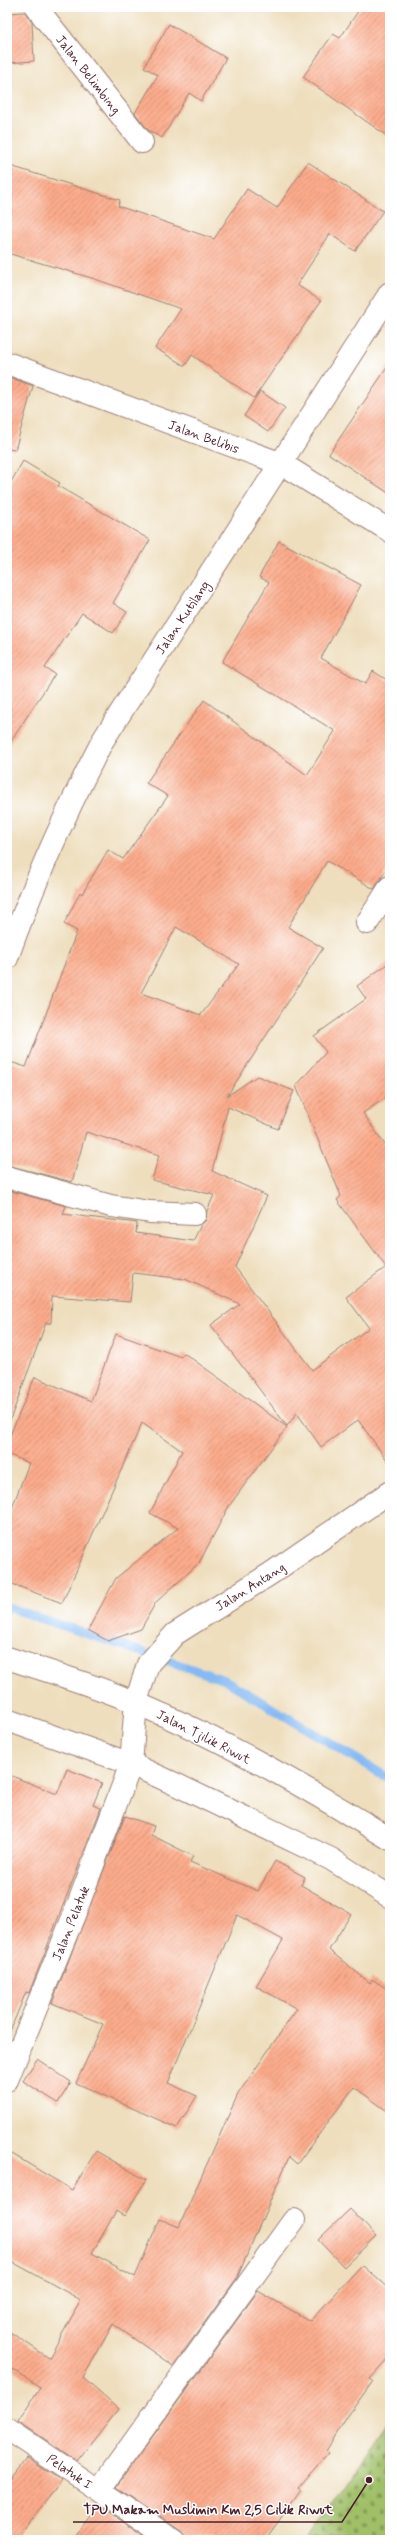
<svg xmlns="http://www.w3.org/2000/svg" width="397" height="2547" viewBox="0 0 397 2547" font-family="Mynerve,sans-serif">
	<style>
		.cemetery { fill: url(#cemetery-stones); stroke: #75704a }
		.lines { fill: none; stroke-linecap: round; stroke-linejoin: round }
		.stream { stroke: #84baf3; stroke-width: 9 }
		.building { fill: url(#building-hatch); fill-rule: evenodd }
		.minor-casing { stroke: #9c7e74; stroke-width: 24 }
		.trunk-casing { stroke: #9c7e74; stroke-width: 24 }
		.minor { stroke: #fff; stroke-width: 22 }
		.trunk { stroke: #fff; stroke-width: 22 }
		.labels { text-anchor: middle; stroke-width: 3; stroke-linejoin: round; paint-order: stroke }
		.street-label { font-size: 13px; fill: #4a1f2b; stroke: #fff }
		.leader { fill: none; stroke: #4a1f2b; stroke-width: 1.5 }
		.callout-dot { fill: #4a1f2b; stroke: #fff; stroke-width: 1.5 }
		.callout-label { font-size: 14px; text-anchor: middle; font-weight: bold; fill: #4a1f2b; stroke: #fff; stroke-width: 3; stroke-linejoin: round; paint-order: stroke }
	</style>
	<defs>
		<pattern id="cemetery-stones" width="16" height="16" patternUnits="userSpaceOnUse"><rect width="16" height="16" fill="#a0c068"/><path d="M2 7V4a2 2 0 0 1 4 0v3zM10 15v-3a2 2 0 0 1 4 0v3z" fill="#849b56"/></pattern>
		<pattern id="building-hatch" width="6" height="6" patternUnits="userSpaceOnUse"><rect width="6" height="6" fill="#fcac8c"/><path d="M-1 1l2-2M0 6l6-6M5 7l2-2" fill="none" stroke="#ce8b73"/></pattern>
	</defs>
	<rect width="100%" height="100%" fill="#fff"/>
	<filter id="ink" filterUnits="userSpaceOnUse"><feTurbulence type="fractalNoise" baseFrequency=".025" numOctaves="2"/><feDisplacementMap in="SourceGraphic" scale="8" xChannelSelector="R" yChannelSelector="G"/><feConvolveMatrix kernelMatrix="1 2 1 2 8 2 1 2 1" color-interpolation-filters="sRGB"/></filter>
	<filter id="wash" filterUnits="userSpaceOnUse"><feTurbulence type="fractalNoise" baseFrequency=".012" numOctaves="4" result="noise"/><feDisplacementMap in="SourceGraphic" scale="16" xChannelSelector="R" yChannelSelector="G"/><feGaussianBlur stdDeviation="0.9" result="paint"/><feColorMatrix in="noise" values="0 0 0 0 0 0 0 0 0 0 0 0 0 0 0 0 0 1.4 0 .05"/><feComposite in="paint" operator="in"/></filter>
	<g filter="url(#wash)">
		<rect width="100%" height="100%" fill="#eedebd"/>
		<path class="cemetery" d="M 390,2419 L 390,2540 L 306,2540 Z"/>
		<g class="lines">
			<path class="stream" d="M 7,1607 L 225,1680 L 390,1779"/>
		</g>
		<g id="blocks">
			<path class="building" d="M 361,7 L 390,7 L 390,138 L 303,77 L 333,34 L 340,38 Z
				M 25,12 L 32,23 L 34,61 L 7,63 L 7,13 Z
				M 169,24 L 226,58 L 201,101 L 189,93 L 162,138 L 148,130 L 135,113 L 158,75 L 144,67 Z
				M 308,162 L 383,211 L 355,251 L 330,234 L 297,285 L 321,301 L 254,398 L 192,355 L 185,366 L 155,348 L 181,309 L 95,279 L 7,253 L 7,165 L 120,200 L 118,206 L 214,239 L 247,189 L 277,208 Z
				M 390,363 L 390,494 L 329,454 Z
				M 7,376 L 33,386 L 15,450 L 7,449 Z
				M 260,391 L 285,408 L 268,432 L 244,416 Z
				M 23,461 L 60,483 L 58,486 L 150,540 L 113,603 L 127,612 L 113,633 L 82,613 L 45,668 L 55,674 L 7,747 L 7,489 Z
				M 279,541 L 361,585 L 321,658 L 365,684 L 373,671 L 390,682 L 390,864 L 374,889 L 327,861 L 288,927 L 323,948 L 227,1096 L 257,1076 L 294,1091 L 278,1129 L 228,1107 L 212,1171 L 267,1196 L 235,1267 L 312,1370 L 369,1328 L 346,1297 L 386,1267 L 337,1200 L 341,1196 L 296,1086 L 326,1052 L 314,1036 L 366,999 L 357,986 L 390,962 L 390,1095 L 363,1113 L 390,1152 L 390,1464 L 358,1420 L 321,1447 L 297,1413 L 287,1426 L 211,1325 L 240,1304 L 185,1279 L 133,1273 L 130,1302 L 52,1296 L 51,1323 L 46,1323 L 10,1420 L 7,1420 L 7,1190 L 66,1206 L 63,1214 L 137,1223 L 136,1233 L 193,1241 L 201,1225 L 206,1220 L 207,1211 L 214,1195 L 152,1180 L 159,1155 L 86,1132 L 72,1182 L 7,1165 L 7,1061 L 26,1067 L 77,931 L 64,924 L 80,892 L 82,894 L 108,850 L 123,859 L 168,796 L 146,783 L 204,700 L 307,775 L 335,731 L 222,662 L 269,582 L 259,577 ZM 176,927 L 239,964 L 201,1015 L 141,993 Z
				M 116,1334 L 181,1357 L 184,1353 L 287,1427 L 229,1506 L 199,1563 L 156,1602 L 141,1629 L 108,1641 L 88,1630 L 116,1578 L 178,1528 L 150,1513 L 182,1451 L 142,1423 L 62,1603 L 7,1582 L 7,1521 L 29,1463 L 7,1454 L 7,1442 L 35,1377 L 91,1401 Z
				M 67,1769 L 102,1783 L 93,1805 L 101,1808 L 29,1993 L 26,1992 L 7,2038 L 7,1774 L 57,1794 Z
				M 125,1816 L 154,1826 L 151,1835 L 193,1856 L 190,1862 L 258,1891 L 275,1861 L 305,1877 L 301,1885 L 351,1914 L 329,1950 L 370,1983 L 372,1979 L 390,1991 L 390,2113 L 354,2087 L 297,2164 L 289,2157 L 237,2278 L 173,2366 L 113,2324 L 83,2378 L 118,2409 L 77,2461 L 18,2421 L 40,2387 L 7,2365 L 7,2330 L 49,2358 L 81,2300 L 7,2259 L 7,2151 L 72,2190 L 96,2151 L 146,2180 L 124,2216 L 116,2211 L 92,2253 L 135,2277 L 160,2219 L 179,2227 L 238,2094 L 297,2009 L 256,1986 L 283,1940 L 237,1915 L 168,2083 L 197,2096 L 177,2128 L 76,2083 L 103,2024 L 52,2003 Z
				M 37,2059 L 71,2082 L 58,2103 L 23,2081 Z
				M 350,2209 L 376,2236 L 344,2267 L 318,2240 Z
				M 362,2265 L 390,2290 L 390,2357 L 370,2379 L 373,2381 L 347,2417 L 326,2451 L 328,2453 L 298,2488 L 301,2490 L 265,2540 L 185,2540 L 180,2530 L 116,2487 L 258,2291 L 310,2321 Z
				M 27,2458 L 62,2481 L 15,2540 L 7,2540 L 7,2484 Z
				M 99,2506 L 151,2540 L 74,2540 Z"/>
		</g>
	</g>
	<g filter="url(#ink)">
		<use href="#blocks" fill-opacity="0" stroke="#9c7e74" stroke-width="1"/>
		<g class="lines">
			<g class="minor-casing">
				<path id="minor" d="M 36,7 L 142,142
					M 7,363 L 282,464 L 390,531
					M 367,923 L 390,887
					M 7,958 C 34,882 66,811 103,740 L 390,293
					M 7,1177 L 111,1206 L 150,1212 L 195,1214
					M 7,2080 L 76,1910 L 131,1764 L 136,1702 L 148,1664 L 175,1634 L 270,1574 L 390,1492
					M 7,2429 L 173,2540
					M 99,2490 L 294,2220"/>
			</g>
			<g class="trunk-casing">
				<path id="trunk" d="M 7,1658 C 50,1672 95,1685 136,1703 C 224,1740 309,1789 390,1839
					M 7,1720 L 131,1764 L 175,1784 L 331,1859 L 390,1897"/>
			</g>
			<use href="#minor" class="minor"/>
			<use href="#trunk" class="trunk"/>
		</g>
	</g>
	<g class="labels">
		<g class="street-label">
			<text transform="translate(89 74) rotate(52)" y="5">Jalan Belimbing</text>
			<text transform="translate(204 436) rotate(20)" y="5">Jalan Belibis</text>
			<text transform="translate(182 617) rotate(-56)" y="5">Jalan Kutilang</text>
			<text transform="translate(250 1586) rotate(-32)" y="5">Jalan Antang</text>
			<text transform="translate(204 1736) rotate(27)" y="5">Jalan Tjilik Riwut</text>
			<text transform="translate(70 1923) rotate(-68)" y="5">Jalan Pelatuk</text>
			<text transform="translate(70 2471) rotate(34)" y="5">Pelatuk I</text>
		</g>
	</g>
	<path class="leader" d="M369 2480L342 2522H73"/>
	<circle class="callout-dot" cx="369" cy="2480" r="4"/>
	<g class="callout-label">
		<text x="208" y="2514">TPU Makam Muslimin Km 2,5 Cilik Riwut</text>
	</g>
	<rect width="397" height="2547" fill="none" stroke="#fff" stroke-width="24"/>
</svg>
